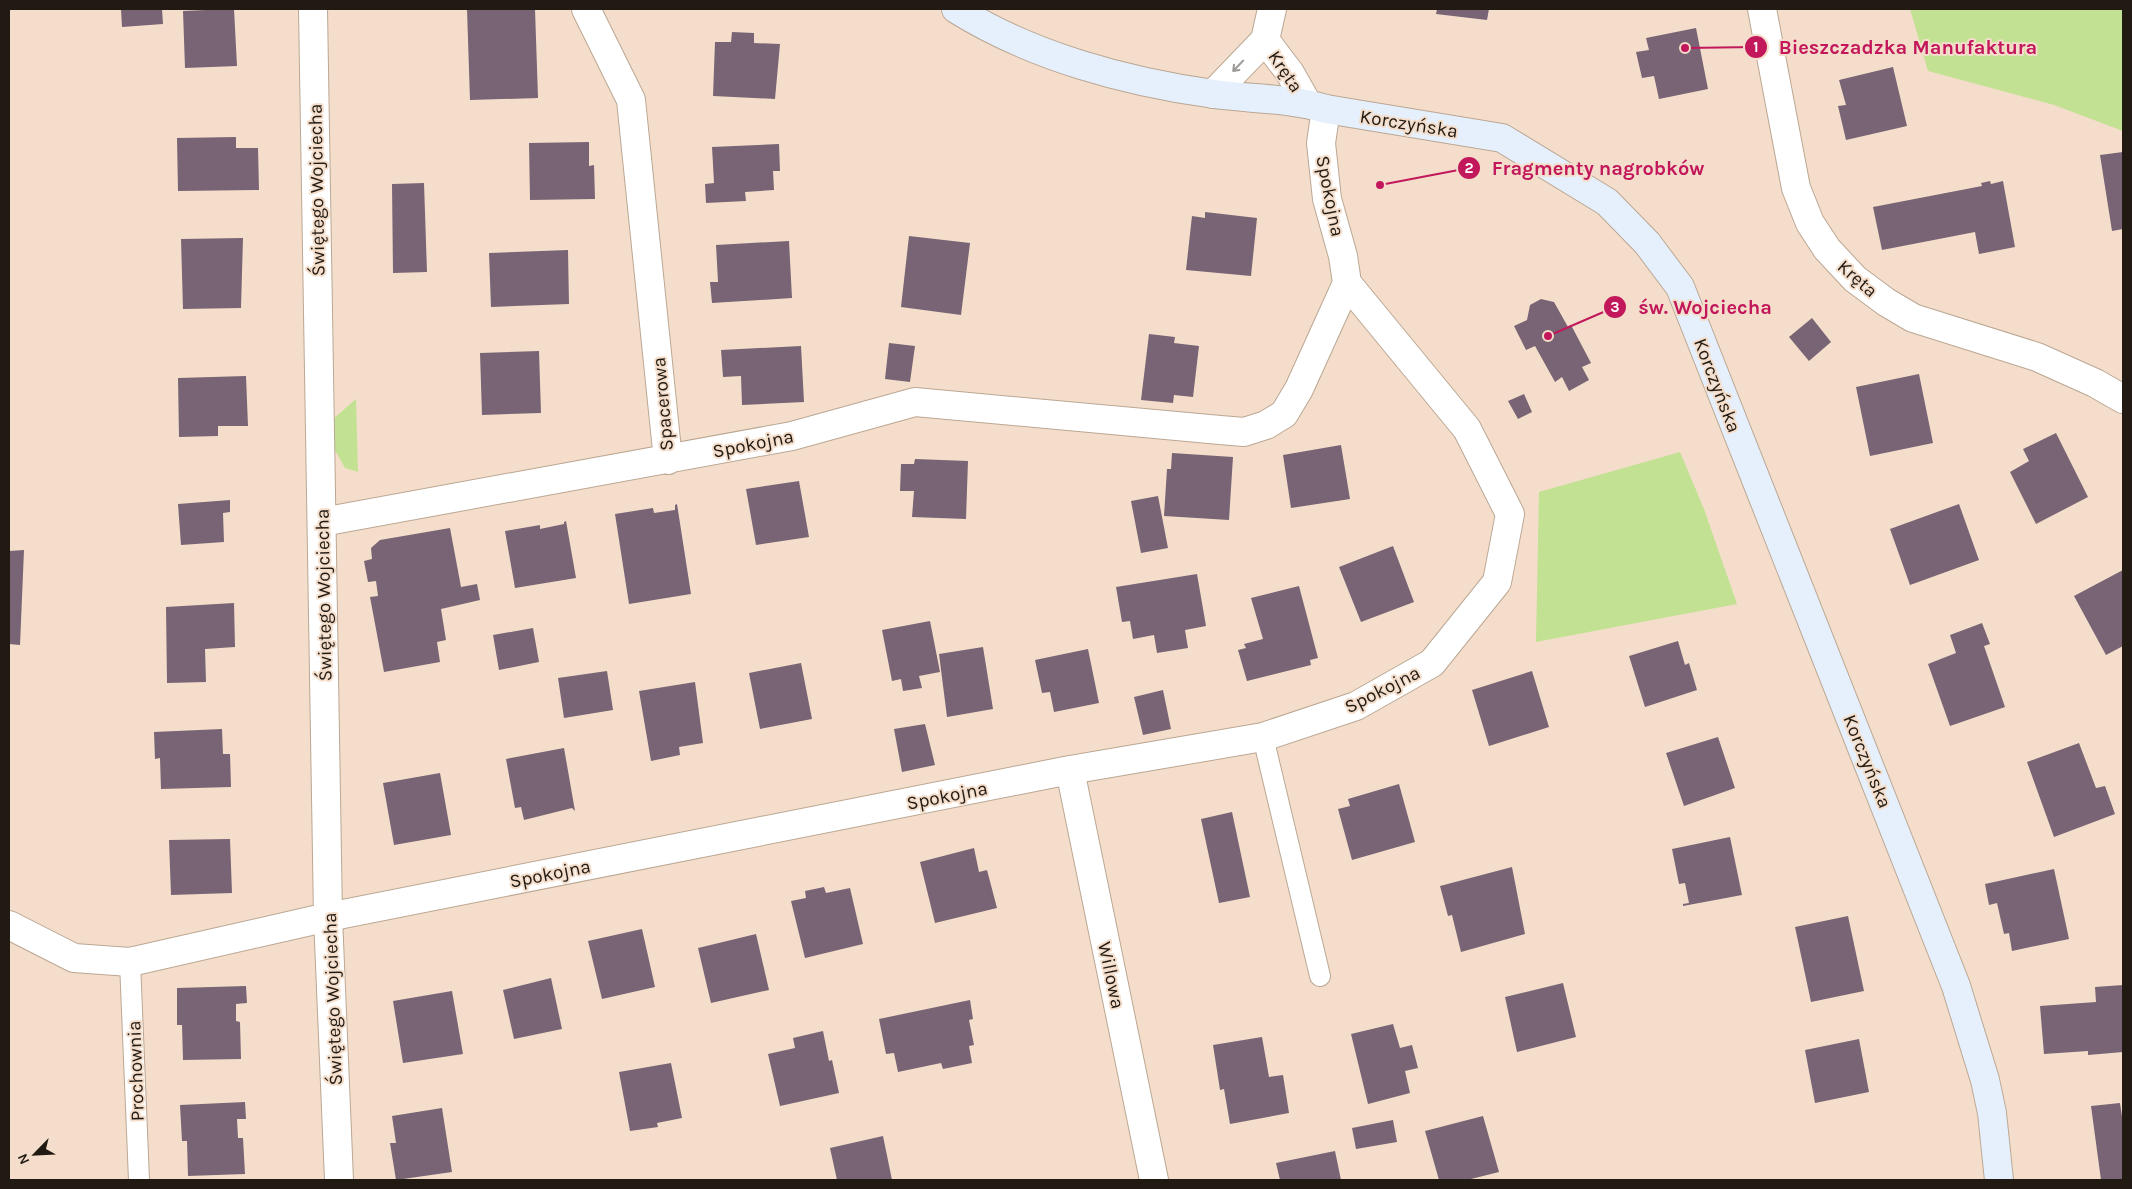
<svg xmlns="http://www.w3.org/2000/svg" width="2132" height="1189" viewBox="0 0 2132 1189" font-family="Karla,sans-serif">
	<style>
		.green { fill: #c2e192 }
		.building { fill: #786474 }
		.lines { fill: none; stroke-linecap: round; stroke-linejoin: round }
		.lane-casing { stroke: #bba794; stroke-width: 22 }
		.street-casing { stroke: #bba794; stroke-width: 30 }
		.secondary-casing { stroke: #bba794; stroke-width: 30 }
		.lane { stroke: #fff; stroke-width: 20 }
		.street { stroke: #fff; stroke-width: 28 }
		.secondary { stroke: #e6f0fd; stroke-width: 28 }
		.oneway { stroke: #9b9895 }
		.labels { text-anchor: middle; stroke-width: 4; stroke-linejoin: round; paint-order: stroke }
		.street-label { font-size: 19px; fill: #211a13; stroke: #f4decb }
		.leader { fill: none; stroke: #c2185b; stroke-width: 2 }
		.callout-dot { fill: #c2185b; stroke: #f4decb; stroke-width: 2 }
		.mark-label { font-size: 15px; text-anchor: middle; font-weight: bold; fill: #fff }
		.callout-label { font-size: 20px; text-anchor: middle; font-weight: bold; fill: #c2185b; stroke: #f4decb; stroke-width: 4; stroke-linejoin: round; paint-order: stroke }
	</style>
	<rect width="100%" height="100%" fill="#f4decb"/>
	<path class="green" d="M 1910,9 L 2123,9 L 2123,131 L 2054,105 L 1928,71 Z
		M 356,399 L 358,472 L 345,468 L 328,438 L 333,419 Z
		M 1680,452 L 1704,509 L 1737,604 L 1536,642 L 1539,492 Z"/>
	<path class="building" d="M 121,9 L 162,9 L 163,24 L 122,27 Z
		M 228,9 L 234,9 L 237,66 L 185,68 L 183,11 Z
		M 467,9 L 535,9 L 538,98 L 470,100 Z
		M 1437,9 L 1489,9 L 1487,20 L 1436,14 Z
		M 1696,28 L 1708,89 L 1659,99 L 1654,76 L 1642,78 L 1636,52 L 1649,50 L 1646,38 Z
		M 732,32 L 754,33 L 754,43 L 780,44 L 775,99 L 713,96 L 715,42 L 731,42 Z
		M 1893,67 L 1907,126 L 1846,140 L 1838,106 L 1846,105 L 1839,80 Z
		M 236,137 L 236,148 L 258,148 L 259,190 L 178,191 L 177,138 Z
		M 589,142 L 589,166 L 594,165 L 595,199 L 530,200 L 529,143 Z
		M 779,144 L 780,171 L 773,171 L 774,190 L 745,192 L 746,201 L 706,203 L 705,184 L 714,183 L 712,147 Z
		M 2123,152 L 2123,229 L 2112,231 L 2100,155 Z
		M 1990,181 L 1991,184 L 2003,181 L 2015,247 L 1979,254 L 1975,232 L 1882,250 L 1873,207 L 1982,186 L 1981,183 Z
		M 424,183 L 427,272 L 393,273 L 392,184 Z
		M 1205,212 L 1257,218 L 1251,276 L 1186,270 L 1192,216 L 1205,218 Z
		M 909,236 L 970,243 L 961,315 L 901,307 Z
		M 243,238 L 241,308 L 183,309 L 181,239 Z
		M 789,241 L 792,298 L 712,303 L 710,282 L 718,282 L 716,245 Z
		M 568,250 L 569,304 L 491,307 L 489,253 Z
		M 1541,299 L 1554,302 L 1568,327 L 1571,325 L 1591,363 L 1582,367 L 1589,380 L 1569,391 L 1562,377 L 1555,382 L 1535,346 L 1526,350 L 1514,326 L 1527,320 L 1530,305 Z
		M 1812,318 L 1831,342 L 1809,361 L 1789,337 Z
		M 1149,334 L 1175,337 L 1174,343 L 1199,346 L 1193,397 L 1174,395 L 1173,403 L 1141,400 Z
		M 889,343 L 915,346 L 910,382 L 885,379 Z
		M 801,346 L 804,402 L 742,405 L 741,376 L 723,377 L 721,350 Z
		M 539,351 L 541,413 L 482,415 L 480,353 Z
		M 1919,374 L 1933,443 L 1870,456 L 1856,387 Z
		M 246,376 L 248,426 L 218,426 L 218,436 L 179,437 L 178,378 Z
		M 1524,394 L 1532,412 L 1518,419 L 1508,401 Z
		M 2056,433 L 2088,497 L 2036,524 L 2010,472 L 2029,461 L 2023,449 Z
		M 1341,445 L 1350,499 L 1291,508 L 1283,455 Z
		M 1172,453 L 1233,457 L 1229,520 L 1164,516 L 1167,469 L 1171,469 Z
		M 915,459 L 968,461 L 966,519 L 912,517 L 914,491 L 900,491 L 901,464 L 914,464 Z
		M 799,481 L 809,537 L 756,545 L 746,489 Z
		M 1158,496 L 1168,548 L 1141,553 L 1131,501 Z
		M 230,500 L 230,512 L 223,513 L 224,542 L 181,545 L 178,504 Z
		M 677,504 L 691,594 L 629,604 L 615,514 L 653,508 L 654,513 L 675,510 L 675,505 Z
		M 1959,504 L 1979,560 L 1910,585 L 1890,529 Z
		M 566,521 L 576,578 L 515,588 L 505,531 L 540,525 L 540,529 L 564,524 L 564,522 Z
		M 450,528 L 461,587 L 477,584 L 480,600 L 441,609 L 446,640 L 437,642 L 440,662 L 384,672 L 370,597 L 378,596 L 376,581 L 368,582 L 364,561 L 372,559 L 371,548 L 380,540 Z
		M 1393,546 L 1414,602 L 1361,622 L 1339,567 Z
		M 24,550 L 20,645 L 9,644 L 9,551 Z
		M 2123,570 L 2123,646 L 2106,655 L 2074,596 Z
		M 1197,574 L 1206,626 L 1185,630 L 1188,648 L 1157,653 L 1154,635 L 1133,639 L 1130,621 L 1122,622 L 1116,587 Z
		M 1299,586 L 1318,658 L 1310,660 L 1311,665 L 1247,681 L 1238,650 L 1246,648 L 1244,644 L 1263,639 L 1251,598 Z
		M 234,603 L 235,647 L 205,649 L 206,682 L 167,683 L 166,607 Z
		M 930,621 L 940,672 L 919,676 L 922,688 L 903,691 L 901,679 L 892,681 L 882,630 Z
		M 1982,623 L 1990,644 L 1984,646 L 2005,707 L 1950,726 L 1928,664 L 1956,653 L 1950,635 Z
		M 533,628 L 539,662 L 499,670 L 493,635 Z
		M 1678,641 L 1685,665 L 1689,663 L 1697,690 L 1645,707 L 1629,656 Z
		M 983,647 L 993,709 L 947,717 L 939,654 Z
		M 1088,649 L 1099,703 L 1054,712 L 1050,692 L 1042,693 L 1035,660 Z
		M 801,663 L 812,719 L 760,729 L 749,673 Z
		M 607,671 L 613,710 L 564,718 L 558,678 Z
		M 1532,671 L 1549,727 L 1489,746 L 1472,690 Z
		M 695,682 L 703,743 L 679,747 L 680,755 L 651,761 L 639,691 Z
		M 1163,690 L 1171,729 L 1143,735 L 1134,697 Z
		M 925,724 L 935,765 L 902,772 L 894,729 Z
		M 222,729 L 223,754 L 230,754 L 231,787 L 161,789 L 160,758 L 155,759 L 154,732 Z
		M 1718,737 L 1735,788 L 1684,806 L 1666,753 Z
		M 2079,743 L 2096,788 L 2105,786 L 2115,814 L 2054,837 L 2027,762 Z
		M 564,748 L 575,811 L 572,808 L 524,820 L 521,807 L 515,808 L 506,759 Z
		M 440,773 L 451,835 L 394,845 L 383,783 Z
		M 1399,784 L 1415,842 L 1352,860 L 1338,809 L 1350,806 L 1348,799 Z
		M 1232,812 L 1250,897 L 1219,903 L 1201,819 Z
		M 1730,837 L 1742,895 L 1683,906 L 1683,904 L 1689,903 L 1685,883 L 1679,884 L 1672,849 Z
		M 230,839 L 232,893 L 171,895 L 169,840 Z
		M 974,848 L 979,872 L 987,870 L 997,908 L 935,923 L 920,862 Z
		M 1512,867 L 1525,934 L 1461,952 L 1452,915 L 1448,916 L 1440,886 Z
		M 2054,869 L 2069,939 L 2012,951 L 2009,933 L 2004,934 L 1997,903 L 1989,905 L 1985,884 Z
		M 824,887 L 826,893 L 850,888 L 863,944 L 805,958 L 791,901 L 806,898 L 805,891 Z
		M 1848,916 L 1864,991 L 1811,1002 L 1795,927 Z
		M 642,929 L 655,987 L 602,999 L 588,941 Z
		M 756,934 L 769,990 L 711,1003 L 698,948 Z
		M 551,978 L 562,1029 L 514,1039 L 503,990 Z
		M 1563,983 L 1576,1037 L 1517,1052 L 1505,997 Z
		M 2123,985 L 2123,1052 L 2088,1055 L 2088,1051 L 2044,1054 L 2040,1006 L 2096,1002 L 2095,987 Z
		M 246,986 L 247,1003 L 236,1004 L 236,1021 L 240,1022 L 241,1059 L 183,1060 L 182,1025 L 177,1025 L 177,988 Z
		M 452,991 L 463,1054 L 403,1063 L 393,1001 Z
		M 970,1000 L 973,1019 L 969,1020 L 974,1045 L 969,1046 L 972,1063 L 943,1069 L 941,1063 L 898,1072 L 894,1053 L 886,1054 L 879,1019 Z
		M 1393,1024 L 1400,1048 L 1412,1045 L 1418,1068 L 1405,1071 L 1410,1093 L 1368,1104 L 1351,1034 Z
		M 823,1031 L 829,1061 L 832,1060 L 839,1093 L 780,1106 L 768,1054 L 795,1048 L 793,1038 Z
		M 1262,1037 L 1269,1077 L 1283,1075 L 1289,1113 L 1230,1124 L 1224,1089 L 1220,1090 L 1213,1045 Z
		M 1859,1039 L 1869,1092 L 1815,1103 L 1805,1050 Z
		M 671,1063 L 682,1118 L 657,1123 L 658,1127 L 630,1131 L 619,1072 Z
		M 245,1102 L 246,1119 L 237,1119 L 238,1138 L 243,1138 L 245,1174 L 188,1176 L 187,1141 L 182,1141 L 180,1105 Z
		M 2120,1103 L 2123,1123 L 2123,1180 L 2101,1180 L 2091,1106 Z
		M 442,1108 L 452,1172 L 396,1180 L 390,1143 L 396,1143 L 392,1116 Z
		M 1483,1116 L 1499,1172 L 1467,1180 L 1439,1180 L 1425,1131 Z
		M 1393,1120 L 1397,1142 L 1356,1149 L 1352,1128 Z
		M 883,1136 L 892,1180 L 837,1180 L 830,1148 Z
		M 1335,1151 L 1341,1180 L 1280,1180 L 1276,1163 Z"/>
	<g class="lines">
		<g class="lane-casing">
			<path id="lane" d="M 1263,737 L 1320,976
				M 130,962 L 139,1180"/>
		</g>
		<g class="street-casing">
			<path id="street" d="M 313,9 L 328,917 L 339,1180
				M 586,9 L 631,100 L 668,460
				M 1762,9 L 1796,188 L 1810,223 L 1827,249 L 1855,279 L 1886,302 L 1913,318 L 2037,357 L 2095,383 L 2123,399
				M 1265,40 L 1290,73 L 1307,103
				M 1213,94 L 1265,40 L 1272,9
				M 322,522 L 792,436 L 915,402 L 1220,430 L 1244,432 L 1266,425 L 1284,414 L 1299,389 L 1347,283 L 1343,256 L 1327,199 L 1321,143 L 1326,109
				M 1070,770 L 1154,1180
				M 9,925 L 74,958 L 130,962 L 328,917 L 1070,770 L 1263,737 L 1356,706 L 1432,663 L 1497,582 L 1510,514 L 1467,429 L 1347,283"/>
		</g>
		<g class="secondary-casing">
			<path id="secondary" d="M 956,9 C 1031,56 1126,82 1214,94 C 1251,99 1290,98 1326,109 L 1502,138 L 1607,202 L 1647,243 L 1680,287 L 1956,986 L 1985,1080 L 1992,1113 L 1999,1180"/>
		</g>
		<use href="#lane" class="lane"/>
		<use href="#street" class="street"/>
		<use href="#secondary" class="secondary"/>
	</g>
	<defs><path id="oneway-shaft" d="M-6 0H5M1.5-3L5.5 0L1.5 3" fill="none" stroke-width="1.6" stroke-linecap="round" stroke-linejoin="round" transform="scale(1.25)"/></defs>
	<use class="oneway" href="#oneway-shaft" transform="translate(1238 66) rotate(134)"/>
	<g class="labels">
		<g class="street-label">
			<text transform="translate(1286 71) rotate(56)" y="7">Kręta</text>
			<text transform="translate(1409 123) rotate(9)" y="7">Korczyńska</text>
			<text transform="translate(316 190) rotate(-91)" y="7">Świętego Wojciecha</text>
			<text transform="translate(1331 196) rotate(79)" y="7">Spokojna</text>
			<text transform="translate(1858 278) rotate(41)" y="7">Kręta</text>
			<text transform="translate(1718 385) rotate(69)" y="7">Korczyńska</text>
			<text transform="translate(662 404) rotate(-95)" y="7">Spacerowa</text>
			<text transform="translate(753 443) rotate(-11)" y="7">Spokojna</text>
			<text transform="translate(323 595) rotate(-91)" y="7">Świętego Wojciecha</text>
			<text transform="translate(1382 689) rotate(-27)" y="7">Spokojna</text>
			<text transform="translate(1868 761) rotate(68)" y="7">Korczyńska</text>
			<text transform="translate(947 795) rotate(-11)" y="7">Spokojna</text>
			<text transform="translate(550 873) rotate(-11)" y="7">Spokojna</text>
			<text transform="translate(1112 975) rotate(78)" y="7">Willowa</text>
			<text transform="translate(332 999) rotate(-92)" y="7">Świętego Wojciecha</text>
			<text transform="translate(135 1071) rotate(-92)" y="7">Prochownia</text>
		</g>
	</g>
	<path class="leader" d="M1685 48L1756 47M1380 185L1469 168M1548 336L1615 307"/>
	<g class="callout-dot">
		<circle cx="1685" cy="48" r="5"/>
		<circle cx="1380" cy="185" r="5"/>
		<circle cx="1548" cy="336" r="5"/>
		<circle cx="1756" cy="47" r="12"/>
		<circle cx="1469" cy="168" r="12"/>
		<circle cx="1615" cy="307" r="12"/>
	</g>
	<g class="mark-label">
		<text x="1756" y="52">1</text>
		<text x="1469" y="173">2</text>
		<text x="1615" y="312">3</text>
	</g>
	<g class="callout-label">
		<text x="1908" y="54">Bieszczadzka Manufaktura</text>
		<text x="1598" y="175">Fragmenty nagrobków</text>
		<text x="1705" y="314">św. Wojciecha</text>
	</g>
	<rect width="2132" height="1189" fill="none" stroke="#211a13" stroke-width="20"/>
	<g transform="translate(35 1154) rotate(246)" stroke="#f4decb" stroke-width="4" paint-order="stroke">
	<path d="M0-4L9 19L0 12L-9 19Z" fill="#211a13"/>
	<text y="-8" font-size="14" font-weight="bold" text-anchor="middle" fill="#211a13">N</text>
	</g>
</svg>
